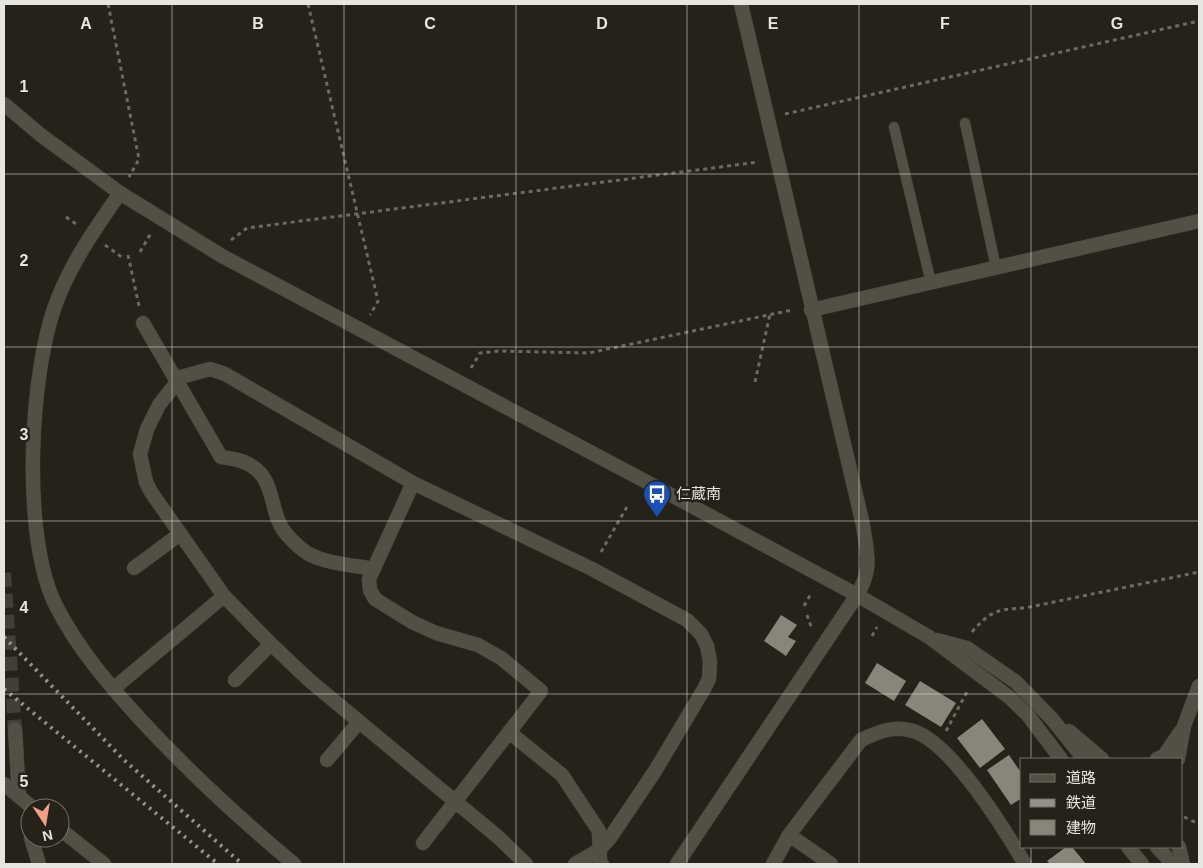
<svg xmlns="http://www.w3.org/2000/svg" width="1203" height="868" viewBox="0 0 1203 868" font-family="Helvetica,'Noto Sans JP',sans-serif">
	<style>
		.building { fill: #88857a }
		.lines { fill: none; stroke-linecap: round; stroke-linejoin: round }
		.minor-tunnel { stroke: #423f37; stroke-width: 14; stroke-dasharray: 14 7; stroke-linecap: butt }
		.service-casing { stroke: #3e3c35; stroke-width: 11 }
		.pedestrian-casing { stroke: #3e3c35; stroke-width: 15 }
		.minor-casing { stroke: #3e3c35; stroke-width: 15 }
		.tertiary-casing { stroke: #3e3c35; stroke-width: 15 }
		.path { stroke: #6c6961; stroke-width: 3; stroke-dasharray: 4 4; stroke-linecap: butt }
		.service { stroke: #525045; stroke-width: 10 }
		.pedestrian { stroke: #525045; stroke-width: 14 }
		.minor { stroke: #525045; stroke-width: 14 }
		.tertiary { stroke: #525045; stroke-width: 14 }
		.rail { stroke: #94928b; stroke-width: 4; stroke-dasharray: 2.5 5; stroke-linecap: butt }
		.grid { fill: none; stroke: #e6e5df; stroke-width: 1; stroke-opacity: 0.55 }
		.labels { text-anchor: middle; stroke-width: 5; stroke-linejoin: round; paint-order: stroke }
		.poi-label { font-size: 15px; fill: #e6e5df; stroke: #252219; text-anchor: start }
		.grid-label { font-size: 16px; text-anchor: middle; font-weight: bold; fill: #e6e5df; stroke: #252219; stroke-width: 5; stroke-linejoin: round; paint-order: stroke }
	</style>
	<rect width="100%" height="100%" fill="#252219"/>
	<path class="building" d="M 781,615 L 797,625 L 788,637 L 796,641 L 786,656 L 764,641 Z
		M 877,663 L 906,681 L 894,701 L 865,683 Z
		M 920,681 L 956,703 L 941,727 L 905,705 Z
		M 982,719 L 1005,749 L 980,768 L 957,738 Z
		M 1009,755 L 1022,774 L 1022,798 L 1011,805 L 987,770 Z
		M 1066,847 L 1072,847 L 1086,864 L 1050,864 L 1047,861 Z"/>
	<g class="lines">
		<path class="minor-tunnel" d="M 4,573 L 15,729"/>
		<g class="service-casing">
			<path id="service" d="M 965,123 L 996,268
				M 894,127 L 931,283"/>
		</g>
		<g class="pedestrian-casing">
			<path id="pedestrian" d="M 143,323 L 221,457 C 228,458 237,459 244,462 C 273,474 269,499 279,522 C 283,533 298,547 307,553 C 326,564 353,565 374,569
				M 509,732 L 562,775 L 599,831 L 600,862 L 602,864"/>
		</g>
		<g class="minor-casing">
			<path id="minor" d="M 741,4 L 863,525 C 867,554 873,569 857,595
				M 811,310 L 1199,221
				M 413,483 L 369,579 L 370,590 L 375,599 L 412,622 L 436,633 L 478,645 L 501,658 L 541,691 L 423,843
				M 134,568 L 180,534
				M 235,680 L 271,644
				M 113,689 L 224,596
				M 15,729 L 19,796
				M 327,760 L 359,722
				M 789,835 L 831,864
				M 31,838 L 39,864
				M 526,864 L 498,837 L 309,680 L 271,644 L 224,596 L 151,492 L 146,482 L 140,454 L 147,429 L 159,405 L 181,377 L 210,369 L 225,374 L 413,483 L 592,569 L 687,620 L 701,634 L 707,646 L 710,661 L 709,679 L 704,689 L 655,771 L 610,838 L 599,850 L 575,864
				M 773,864 L 789,835 L 861,740 C 878,732 894,725 913,731 C 951,742 1005,830 1025,864"/>
		</g>
		<g class="tertiary-casing">
			<path id="tertiary" d="M 4,104 L 42,136 L 120,193 L 222,256 L 688,504 L 857,595 L 929,637 L 1009,697 L 1027,714 L 1061,759
				M 120,193 C 97,226 73,260 58,298 C 29,370 21,537 56,606 C 78,649 109,685 141,720 C 189,772 240,819 294,864
				M 937,640 L 967,648 L 1016,682 L 1052,719 L 1084,759
				M 1069,731 L 1102,759
				M 1157,759 L 1164,756 L 1181,731
				M 1178,759 L 1184,726 L 1199,686
				M 4,784 L 33,808
				M 60,829 L 104,864
				M 1128,847 L 1142,864
				M 1157,847 L 1173,864
				M 1179,847 L 1183,864
				M 677,864 L 857,595"/>
		</g>
		<path class="path" d="M 108,4 L 139,159 L 129,177
			M 308,4 L 378,301 L 370,315
			M 785,114 L 1199,21
			M 66,217 L 76,224
			M 231,240 L 247,228 L 759,162
			M 105,245 L 123,258
			M 140,252 L 151,233
			M 128,255 L 139,306
			M 471,368 L 480,353 L 499,351 L 589,353 L 792,310
			M 755,382 L 770,314
			M 601,552 L 628,505
			M 804,606 L 812,592
			M 807,615 L 812,629
			M 972,632 C 990,611 998,609 1025,608 L 1199,572
			M 872,636 L 877,627
			M 946,731 L 968,690
			M 1184,817 L 1199,824"/>
		<use href="#service" class="service"/>
		<use href="#pedestrian" class="pedestrian"/>
		<use href="#minor" class="minor"/>
		<use href="#tertiary" class="tertiary"/>
		<path class="rail" d="M 4,637 L 124,760 L 242,864
			M 4,689 L 218,864"/>
	</g>
	<path class="grid" d="M 172,4 L 172,864M 344,4 L 344,864M 516,4 L 516,864M 687,4 L 687,864M 859,4 L 859,864M 1031,4 L 1031,759M 4,174 L 1199,174M 4,347 L 1199,347M 4,521 L 1199,521M 4,694 L 1199,694M 1031,847 L 1031,864"/>
	<defs>
		<g id="bus-pin" transform="scale(1.4375)"><path d="M0 17L-7.5 6A9.5 9.5 0 1 1 7.5 6Z" fill="#1a4fb4" stroke="#252219"/><path d="M-5-6H5V4H4V6H2V4H-2V6H-4V4H-5ZM-3.5-4V0h7V-4ZM-3.5 1.2v1.5H-2V1.2ZM2 1.2v1.5H3.5V1.2Z" fill="#fff"/></g>
	</defs>
	<g fill-rule="evenodd">
		<use href="#bus-pin" x="657" y="494"/>
	</g>
	<g class="labels">
		<g class="poi-label">
			<text x="676" y="499">仁蔵南</text>
		</g>
	</g>
	<g class="grid-label">
		<text x="86" y="29">A</text>
		<text x="258" y="29">B</text>
		<text x="430" y="29">C</text>
		<text x="602" y="29">D</text>
		<text x="773" y="29">E</text>
		<text x="945" y="29">F</text>
		<text x="1117" y="29">G</text>
		<text x="24" y="92">1</text>
		<text x="24" y="266">2</text>
		<text x="24" y="440">3</text>
		<text x="24" y="613">4</text>
		<text x="24" y="787">5</text>
	</g>
	<rect width="1203" height="868" fill="none" stroke="#e6e5df" stroke-width="10"/>
	<rect x="1020" y="758" width="162" height="90" fill="#252219" stroke="#727068"/>
	<rect x="1030" y="774" width="25" height="8" fill="#525045" stroke="#727068"/>
	<text x="1066" y="783" font-size="15" fill="#e6e5df">道路</text>
	<rect x="1030" y="799" width="25" height="8" fill="#94928b" stroke="#727068"/>
	<text x="1066" y="808" font-size="15" fill="#e6e5df">鉄道</text>
	<rect x="1030" y="820" width="25" height="15" fill="#88857a" stroke="#727068"/>
	<text x="1066" y="833" font-size="15" fill="#e6e5df">建物</text>
	<g transform="translate(45 823) rotate(168)"><circle r="24" fill="#252219" stroke="#727068"/>
	<path d="M0-4L9 19L0 12L-9 19Z" fill="#f39f86"/>
	<text y="-8" font-size="14" font-weight="bold" text-anchor="middle" fill="#e6e5df">N</text>
	</g>
</svg>
